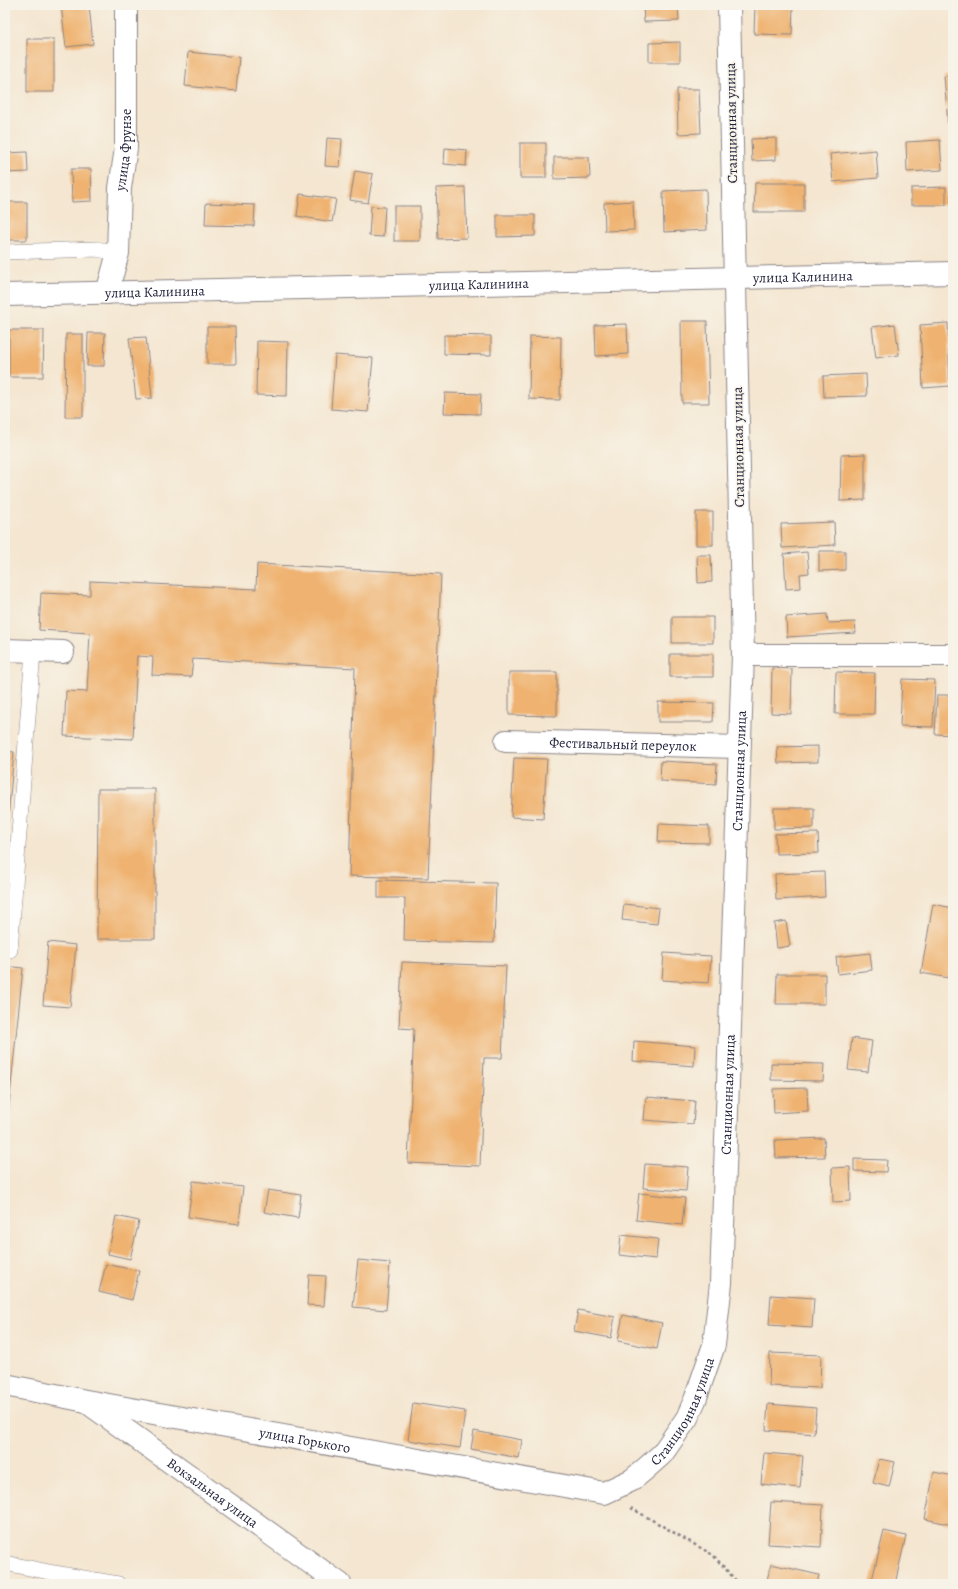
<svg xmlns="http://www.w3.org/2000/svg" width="958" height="1589" viewBox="0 0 958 1589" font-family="Alegreya,serif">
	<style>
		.building { fill: #efb270 }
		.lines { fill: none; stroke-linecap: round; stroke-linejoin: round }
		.lane-casing { stroke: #8b8486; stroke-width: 16 }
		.street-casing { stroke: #8b8486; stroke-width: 24 }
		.path { stroke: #8b8486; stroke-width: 2.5; stroke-dasharray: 3 3; stroke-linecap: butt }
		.lane { stroke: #fff; stroke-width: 15 }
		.street { stroke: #fff; stroke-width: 22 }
		.labels { text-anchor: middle; stroke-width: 3; stroke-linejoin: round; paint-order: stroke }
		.street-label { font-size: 14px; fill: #22223b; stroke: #f7f3e8 }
	</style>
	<rect width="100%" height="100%" fill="#f7f3e8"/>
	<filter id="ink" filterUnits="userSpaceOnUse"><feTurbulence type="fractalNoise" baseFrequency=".025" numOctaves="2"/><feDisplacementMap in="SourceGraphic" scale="8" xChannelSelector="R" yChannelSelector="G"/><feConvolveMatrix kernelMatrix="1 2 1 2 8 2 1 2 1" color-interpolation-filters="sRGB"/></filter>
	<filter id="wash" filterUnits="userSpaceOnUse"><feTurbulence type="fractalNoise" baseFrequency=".012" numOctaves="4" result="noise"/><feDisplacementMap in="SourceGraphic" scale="16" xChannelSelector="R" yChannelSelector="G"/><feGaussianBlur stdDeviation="0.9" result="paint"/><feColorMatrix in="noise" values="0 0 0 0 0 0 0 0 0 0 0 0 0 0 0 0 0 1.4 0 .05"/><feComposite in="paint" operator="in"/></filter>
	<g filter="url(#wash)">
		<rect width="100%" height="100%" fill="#f4e6d0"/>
		<g id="blocks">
			<path class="building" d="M 61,5 L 89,5 L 93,44 L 66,47 Z
				M 643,5 L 678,5 L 679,21 L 644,22 Z
				M 755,5 L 793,5 L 792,35 L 754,34 Z
				M 27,39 L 54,39 L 54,92 L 27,92 Z
				M 680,42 L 680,62 L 649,62 L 649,43 Z
				M 188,52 L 239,57 L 236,91 L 185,86 Z
				M 953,75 L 953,125 L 948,125 L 944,76 Z
				M 677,89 L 699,89 L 701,133 L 678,134 Z
				M 327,138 L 342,139 L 340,167 L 325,166 Z
				M 776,138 L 776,160 L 752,161 L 751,139 Z
				M 940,140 L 942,170 L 907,172 L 906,142 Z
				M 520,143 L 546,143 L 546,178 L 520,178 Z
				M 445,148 L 467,150 L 466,166 L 444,164 Z
				M 876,150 L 878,178 L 833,182 L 830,154 Z
				M 27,152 L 28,172 L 5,173 L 5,153 Z
				M 554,157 L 589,157 L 590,178 L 554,179 Z
				M 71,169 L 91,169 L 92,201 L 72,202 Z
				M 355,171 L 373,174 L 368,203 L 350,200 Z
				M 755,183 L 804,183 L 804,212 L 754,212 Z
				M 465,187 L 467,238 L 438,239 L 436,188 Z
				M 946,187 L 946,205 L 911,205 L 911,188 Z
				M 706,189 L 707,230 L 664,232 L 663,191 Z
				M 300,194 L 336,199 L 332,222 L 297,216 Z
				M 633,201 L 634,230 L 605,231 L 604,203 Z
				M 5,202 L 27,202 L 27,240 L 5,240 Z
				M 206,203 L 255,205 L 254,226 L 205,225 Z
				M 371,206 L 385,207 L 383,237 L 369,236 Z
				M 394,206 L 420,206 L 420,241 L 394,241 Z
				M 497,215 L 535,215 L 535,236 L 497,237 Z
				M 681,321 L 707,321 L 709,403 L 682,403 Z
				M 948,323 L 950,386 L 923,388 L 920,325 Z
				M 627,324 L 628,354 L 596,356 L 595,325 Z
				M 895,324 L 899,355 L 876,358 L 872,327 Z
				M 207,327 L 235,327 L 236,364 L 207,364 Z
				M 9,330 L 44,330 L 43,377 L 9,377 Z
				M 88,333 L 105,333 L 104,366 L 87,366 Z
				M 66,334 L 83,334 L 83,417 L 65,417 Z
				M 444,335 L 491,336 L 491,355 L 444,354 Z
				M 530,336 L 561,337 L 560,400 L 529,399 Z
				M 146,337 L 152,398 L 136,399 L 129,338 Z
				M 257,341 L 288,342 L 287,396 L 256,395 Z
				M 335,355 L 373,358 L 368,412 L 331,409 Z
				M 866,374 L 867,396 L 824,397 L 823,376 Z
				M 445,393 L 481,394 L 480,414 L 444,413 Z
				M 865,454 L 865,500 L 840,501 L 841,455 Z
				M 696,512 L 713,512 L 713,545 L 696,545 Z
				M 834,522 L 835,545 L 782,548 L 781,524 Z
				M 819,551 L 845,551 L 845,570 L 819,571 Z
				M 807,552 L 809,573 L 800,574 L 801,588 L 786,589 L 784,554 Z
				M 697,555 L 711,555 L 712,582 L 698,583 Z
				M 257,564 L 441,574 L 428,878 L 349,876 L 355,668 L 193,659 L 191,677 L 152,675 L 153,657 L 137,656 L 133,739 L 64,736 L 66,691 L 87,692 L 90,633 L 39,630 L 41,593 L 90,595 L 90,581 L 256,589 Z
				M 827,614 L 828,623 L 855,622 L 856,633 L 787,637 L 786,617 Z
				M 672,617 L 713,617 L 713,643 L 672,643 Z
				M 670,654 L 713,654 L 713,677 L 670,677 Z
				M 772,668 L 792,669 L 791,714 L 771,713 Z
				M 509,672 L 557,672 L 557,716 L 509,715 Z
				M 836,672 L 875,673 L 874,714 L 835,714 Z
				M 902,679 L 935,680 L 933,727 L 900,726 Z
				M 937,695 L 953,695 L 953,735 L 935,734 Z
				M 658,702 L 714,703 L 713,722 L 658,722 Z
				M 818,746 L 818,762 L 778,763 L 777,747 Z
				M 5,751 L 14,752 L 6,840 L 5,840 Z
				M 514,758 L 547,759 L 543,819 L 511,817 Z
				M 661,761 L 717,764 L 716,784 L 660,781 Z
				M 98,789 L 155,789 L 155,939 L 97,939 Z
				M 774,808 L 814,808 L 814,828 L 774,829 Z
				M 659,824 L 709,826 L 709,843 L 658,842 Z
				M 818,833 L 819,853 L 776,854 L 775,834 Z
				M 824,872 L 825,897 L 776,900 L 775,874 Z
				M 378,880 L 496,883 L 494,943 L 404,941 L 405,898 L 378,898 Z
				M 624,904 L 659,908 L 657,924 L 622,920 Z
				M 933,904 L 953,908 L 953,951 L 949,978 L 921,973 Z
				M 786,921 L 790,946 L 777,948 L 774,923 Z
				M 48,942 L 76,945 L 70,1007 L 43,1005 Z
				M 664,953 L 711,956 L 709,983 L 662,980 Z
				M 870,953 L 872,970 L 838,974 L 836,957 Z
				M 402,962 L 506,966 L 502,1058 L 484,1058 L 480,1166 L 408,1163 L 414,1029 L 399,1028 Z
				M 5,966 L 23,968 L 6,1134 L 5,1134 Z
				M 777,974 L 825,974 L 825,1004 L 776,1004 Z
				M 852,1038 L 872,1041 L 868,1072 L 848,1070 Z
				M 634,1041 L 695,1046 L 694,1066 L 633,1061 Z
				M 771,1063 L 824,1064 L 823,1081 L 771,1080 Z
				M 807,1088 L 808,1111 L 774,1113 L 773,1089 Z
				M 646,1097 L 695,1101 L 693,1124 L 644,1120 Z
				M 824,1138 L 825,1157 L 776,1158 L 775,1140 Z
				M 854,1159 L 887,1160 L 886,1172 L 854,1171 Z
				M 645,1164 L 688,1167 L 686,1191 L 643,1188 Z
				M 850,1167 L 851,1201 L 833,1202 L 832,1168 Z
				M 193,1181 L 243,1187 L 239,1224 L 188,1217 Z
				M 268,1190 L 301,1195 L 298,1218 L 264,1212 Z
				M 639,1193 L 685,1198 L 682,1225 L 636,1220 Z
				M 116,1216 L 139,1221 L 130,1259 L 108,1254 Z
				M 621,1235 L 658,1239 L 656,1259 L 619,1255 Z
				M 358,1260 L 390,1263 L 386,1310 L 353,1307 Z
				M 106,1264 L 139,1271 L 132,1300 L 99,1292 Z
				M 309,1275 L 326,1276 L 324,1306 L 307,1305 Z
				M 771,1295 L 814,1298 L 812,1328 L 769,1325 Z
				M 578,1310 L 615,1317 L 611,1338 L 574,1331 Z
				M 623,1315 L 662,1323 L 657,1349 L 618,1341 Z
				M 770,1353 L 821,1355 L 820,1388 L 769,1386 Z
				M 413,1403 L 465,1411 L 460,1448 L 408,1440 Z
				M 768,1404 L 816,1408 L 814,1434 L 766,1430 Z
				M 474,1431 L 522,1440 L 519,1458 L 471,1449 Z
				M 764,1453 L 803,1456 L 800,1488 L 761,1484 Z
				M 879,1459 L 895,1462 L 889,1487 L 873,1483 Z
				M 934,1472 L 953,1476 L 953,1525 L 925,1519 Z
				M 771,1502 L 823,1505 L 821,1547 L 768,1544 Z
				M 884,1531 L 906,1536 L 895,1584 L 871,1584 Z
				M 771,1564 L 819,1575 L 817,1584 L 766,1584 Z"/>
		</g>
	</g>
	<g filter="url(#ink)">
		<use href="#blocks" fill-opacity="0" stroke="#8b8486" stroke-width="1"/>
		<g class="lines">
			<g class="lane-casing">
				<path id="lane" d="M 5,252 L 96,249 L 118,253
					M 5,950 L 10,950 L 33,651
					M 5,1563 L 54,1573 L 118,1584"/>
			</g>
			<g class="street-casing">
				<g id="street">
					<path id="s1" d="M 107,293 L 118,253 L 120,188 L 126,148 L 126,5"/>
					<path id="s2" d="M 5,295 L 953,273"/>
					<path d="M 5,650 L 63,652"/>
					<path d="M 743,655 L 953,655"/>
					<path id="s3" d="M 506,741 L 739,747"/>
					<path id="s4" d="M 5,1385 L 86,1401 L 604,1493 L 632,1480 L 644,1470 L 662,1454 L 687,1418 L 695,1400 L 714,1345 L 721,1283 L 743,655 L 729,5"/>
					<path id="s5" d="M 91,1405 L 340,1584"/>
				</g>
			</g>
			<path class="path" d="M 631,1508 L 713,1555 L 739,1584"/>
			<use href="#lane" class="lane"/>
			<use href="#street" class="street"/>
		</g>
	</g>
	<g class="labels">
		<g class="street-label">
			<text transform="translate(731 123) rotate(-91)" y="5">Станционная улица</text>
			<text dy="5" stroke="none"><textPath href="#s1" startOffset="145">улица Фрунзе</textPath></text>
			<text dy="5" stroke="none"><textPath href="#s2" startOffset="798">улица Калинина</textPath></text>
			<text dy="5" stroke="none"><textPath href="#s2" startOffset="474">улица Калинина</textPath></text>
			<text dy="5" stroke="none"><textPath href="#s2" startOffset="150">улица Калинина</textPath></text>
			<text transform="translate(738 447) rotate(-91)" y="5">Станционная улица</text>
			<text dy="5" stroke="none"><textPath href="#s3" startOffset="117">Фестивальный переулок</textPath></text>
			<text dy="5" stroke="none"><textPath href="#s4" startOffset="1376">Станционная улица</textPath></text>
			<text dy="5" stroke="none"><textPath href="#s4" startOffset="1052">Станционная улица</textPath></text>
			<text dy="5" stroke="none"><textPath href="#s4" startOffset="727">Станционная улица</textPath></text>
			<text dy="5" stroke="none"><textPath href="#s4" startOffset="305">улица Горького</textPath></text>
			<text dy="5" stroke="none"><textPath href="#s5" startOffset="150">Вокзальная улица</textPath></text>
		</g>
	</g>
	<rect width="958" height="1589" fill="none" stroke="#f7f3e8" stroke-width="20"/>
</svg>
